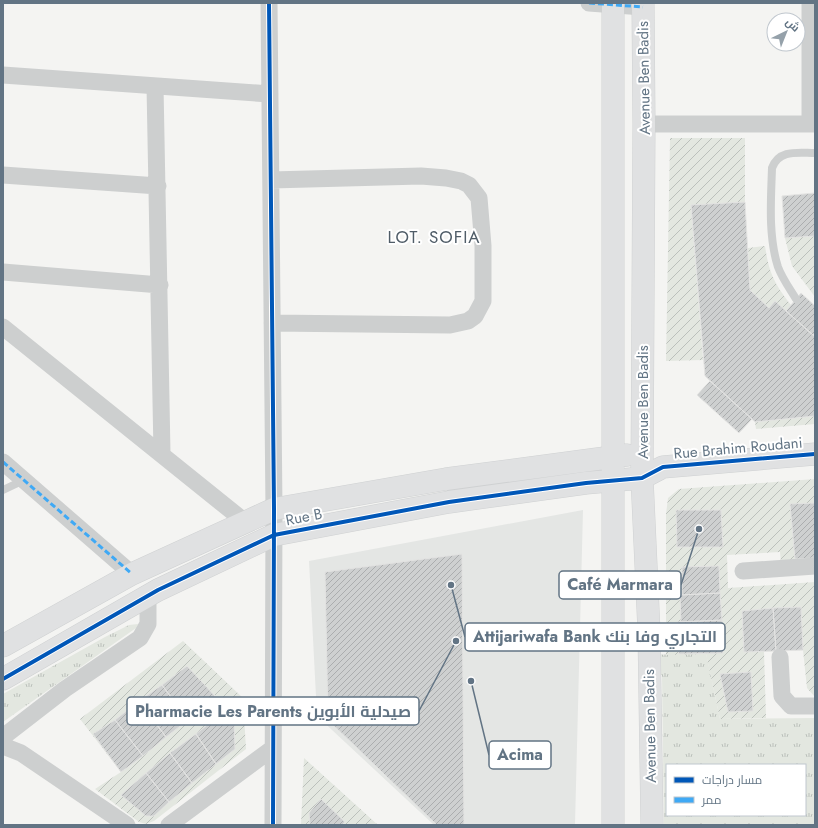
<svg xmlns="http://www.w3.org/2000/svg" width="818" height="828" viewBox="0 0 818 828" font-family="Jost,Cairo,sans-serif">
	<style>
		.built { fill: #e4e6e4 }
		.grass { fill: url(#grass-tufts); fill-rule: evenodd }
		.garden { fill: url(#garden-furrows) }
		.building { fill: url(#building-hatch); stroke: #e3e3e2 }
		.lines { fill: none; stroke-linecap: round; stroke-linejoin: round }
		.secondary-casing { stroke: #cfd1d2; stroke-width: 23 }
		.lane { stroke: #cdcfcf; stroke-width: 8 }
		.street { stroke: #cdcfcf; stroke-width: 17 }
		.secondary { stroke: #e0e1e2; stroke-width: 22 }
		.quiet { stroke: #3fa9f5; stroke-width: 3; stroke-dasharray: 6 3; stroke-linecap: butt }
		.cycleway-casing { stroke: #fff; stroke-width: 6 }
		.cycleway { stroke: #0057b8; stroke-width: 4 }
		.labels { text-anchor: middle; stroke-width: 4; stroke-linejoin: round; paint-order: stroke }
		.street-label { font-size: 15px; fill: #627484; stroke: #fff }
		.quarter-label { font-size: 17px; letter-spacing: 1px; fill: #505d68; stroke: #fff }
		.leader { fill: none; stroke: #627484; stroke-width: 1.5 }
		.callout-dot { fill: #627484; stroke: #fff; stroke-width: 1.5 }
		.callout { fill: #fff; stroke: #627484; stroke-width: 1.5 }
		.callout-label { font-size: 16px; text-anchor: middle; font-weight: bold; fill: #627484 }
	</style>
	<defs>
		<pattern id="grass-tufts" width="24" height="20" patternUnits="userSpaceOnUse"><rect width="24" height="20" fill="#e3e7e0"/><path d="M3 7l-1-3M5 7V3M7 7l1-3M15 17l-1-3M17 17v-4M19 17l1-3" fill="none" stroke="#bbc0bb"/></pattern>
		<pattern id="garden-furrows" width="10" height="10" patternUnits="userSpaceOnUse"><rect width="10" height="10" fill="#e3e7e0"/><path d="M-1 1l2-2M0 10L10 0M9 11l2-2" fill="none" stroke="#bbc0bb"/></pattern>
		<pattern id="building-hatch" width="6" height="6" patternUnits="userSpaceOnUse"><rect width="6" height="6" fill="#ced0d0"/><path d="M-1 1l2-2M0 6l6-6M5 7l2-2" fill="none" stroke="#abadae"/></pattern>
	</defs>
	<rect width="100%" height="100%" fill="#f4f4f2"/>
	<path class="built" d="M 583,510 L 575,825 L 434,825 L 317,716 L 309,561 Z"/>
	<path class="grass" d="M 138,624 L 136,628 L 3,722 L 3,694 L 105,637 L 129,625 Z
		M 706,653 L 720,719 L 815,718 L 815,825 L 664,825 L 662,675 L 649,675 L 649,655 ZM 667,765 L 805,765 L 805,815 L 667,815 Z"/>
	<path class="garden" d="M 670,138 L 745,138 L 745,202 L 691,205 L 703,360 L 666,361 Z
		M 815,236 L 815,297 L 792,266 L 785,238 Z
		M 765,246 C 769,273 774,283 791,305 L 786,311 L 769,308 L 750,290 L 748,248 Z
		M 815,416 L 815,424 L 756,429 L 755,422 Z
		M 815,479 L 815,561 L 781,563 L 780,552 L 727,555 L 728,588 L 815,582 L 815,697 L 807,688 L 803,650 L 764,651 L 766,718 L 720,719 L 706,654 L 666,655 L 666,514 L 668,498 L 679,489 Z
		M 183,641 L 243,698 L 246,749 L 154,821 L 146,824 L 139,822 L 95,789 L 121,772 L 80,719 Z
		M 304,758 L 378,825 L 301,825 Z"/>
	<path class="building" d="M 815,193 L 815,236 L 785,238 L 782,196 Z
		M 745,202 L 750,290 L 769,308 L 775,301 L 815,337 L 815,416 L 755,422 L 705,376 L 691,205 Z
		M 801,293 L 815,306 L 815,333 L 813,335 L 786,311 Z
		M 710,381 L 752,419 L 739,433 L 697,395 Z
		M 815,503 L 815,558 L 795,559 L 790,504 Z
		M 676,510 L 721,510 L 723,547 L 677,547 Z
		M 462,554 L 464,825 L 437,825 L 328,720 L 325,572 Z
		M 719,566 L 720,593 L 682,595 L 682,567 Z
		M 720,593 L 722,620 L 681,622 L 680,595 Z
		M 801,607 L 803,650 L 776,651 L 773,608 Z
		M 773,608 L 776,651 L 744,652 L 742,611 Z
		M 722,620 L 723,653 L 679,654 L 677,622 Z
		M 187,666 L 215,696 L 211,704 L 188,720 L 162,685 Z
		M 751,672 L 753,711 L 728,712 L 720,674 Z
		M 162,685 L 188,720 L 166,737 L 139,701 Z
		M 139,701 L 166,737 L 143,756 L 115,720 Z
		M 228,708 L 234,719 L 235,749 L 216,764 L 196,734 Z
		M 115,720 L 143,756 L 121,772 L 93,734 Z
		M 196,734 L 216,764 L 192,783 L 170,753 Z
		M 170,753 L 192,783 L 169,802 L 146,773 Z
		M 146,773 L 169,802 L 154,816 L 146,816 L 121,795 Z
		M 321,799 L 345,822 L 342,825 L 310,825 L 309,813 Z"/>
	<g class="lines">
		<g class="secondary-casing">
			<path id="secondary" d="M 613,3 L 613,825
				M 643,3 L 644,124 L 642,478 L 649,631 L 652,825
				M 3,646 L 132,574 L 274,509 L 446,479 L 627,455
				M 3,679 L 158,590 L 274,535 L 449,502 L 586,483 L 642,478 L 663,467 L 815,454"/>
		</g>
		<path class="lane" d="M 796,299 C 790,289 782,278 778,267 C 768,236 771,199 772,168 C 779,149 798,153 815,153
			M 3,490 L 24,480"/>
		<path class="street" d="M 269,3 L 274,509 L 273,825
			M 589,3 L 643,7
			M 810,3 L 810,124 L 815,124
			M 3,75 L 270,94
			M 155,86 L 162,453
			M 644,124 L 810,124
			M 3,175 L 158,186
			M 271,180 L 421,176 L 446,178 L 461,181 L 469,185 L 479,198 L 483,246 L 483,301 L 475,316 L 468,321 L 450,325 L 272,323
			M 3,272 L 160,285
			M 3,327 L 244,521
			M 3,462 L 132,574
			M 743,571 L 815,566
			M 780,657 L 782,696 L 791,706 L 815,706
			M 3,737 L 65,689 L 140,638 L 148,624 L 148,596
			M 3,746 L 21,753 L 127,825
			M 169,825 L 273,748"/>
		<use href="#secondary" class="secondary"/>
		<path class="quiet" d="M 589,3 L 643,7
			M 3,462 L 132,574"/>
		<g class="cycleway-casing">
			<path id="cycleway" d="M 269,3 L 274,509 L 273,825
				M 3,679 L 158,590 L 274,535 L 449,502 L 586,483 L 642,478 L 663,467 L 815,454"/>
		</g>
		<use href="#cycleway" class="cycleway"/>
	</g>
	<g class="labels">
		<g class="street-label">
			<text transform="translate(644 78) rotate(-91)" y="5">Avenue Ben Badis</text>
			<text transform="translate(643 402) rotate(-90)" y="5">Avenue Ben Badis</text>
			<text transform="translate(738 448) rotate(-5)" y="5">Rue Brahim Roudani</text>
			<text transform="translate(304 517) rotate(-11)" y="5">Rue B</text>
			<text transform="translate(650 726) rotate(-91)" y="5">Avenue Ben Badis</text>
		</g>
		<g class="quarter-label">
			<text x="434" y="243">LOT. SOFIA</text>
		</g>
	</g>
	<path class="leader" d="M699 529L681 585M451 585L465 637M456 641L419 711M471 681L489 755"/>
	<g class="callout-dot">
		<circle cx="699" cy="529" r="4"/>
		<circle cx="451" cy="585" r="4"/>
		<circle cx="456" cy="641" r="4"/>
		<circle cx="471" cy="681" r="4"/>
	</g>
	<g class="callout">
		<rect x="559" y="571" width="122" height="28" rx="4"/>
		<rect x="465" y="623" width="260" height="28" rx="4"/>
		<rect x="127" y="697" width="292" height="28" rx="4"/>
		<rect x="489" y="741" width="62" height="28" rx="4"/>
	</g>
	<g class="callout-label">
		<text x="620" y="590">Café Marmara</text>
		<text x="595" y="642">Attijariwafa Bank التجاري وفا بنك</text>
		<text x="273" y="717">Pharmacie Les Parents صيدلية الأبوين</text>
		<text x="520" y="760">Acima</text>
	</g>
	<rect width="818" height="828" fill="none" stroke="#627484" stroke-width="8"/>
	<rect x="666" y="764" width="140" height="52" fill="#ffffff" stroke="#c0c7ce"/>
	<rect x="674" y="777" width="20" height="6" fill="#0057b8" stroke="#c0c7ce"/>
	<text x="702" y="784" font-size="12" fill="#627484">مسار دراجات</text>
	<rect x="674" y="797" width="20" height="6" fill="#3fa9f5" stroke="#c0c7ce"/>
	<text x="702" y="804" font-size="12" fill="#627484">ممر</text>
	<g transform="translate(786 32) rotate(43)"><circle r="19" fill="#ffffff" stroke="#c0c7ce"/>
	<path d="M0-3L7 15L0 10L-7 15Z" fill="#95a1aa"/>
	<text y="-6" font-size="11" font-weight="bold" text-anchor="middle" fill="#627484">ش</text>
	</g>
</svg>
